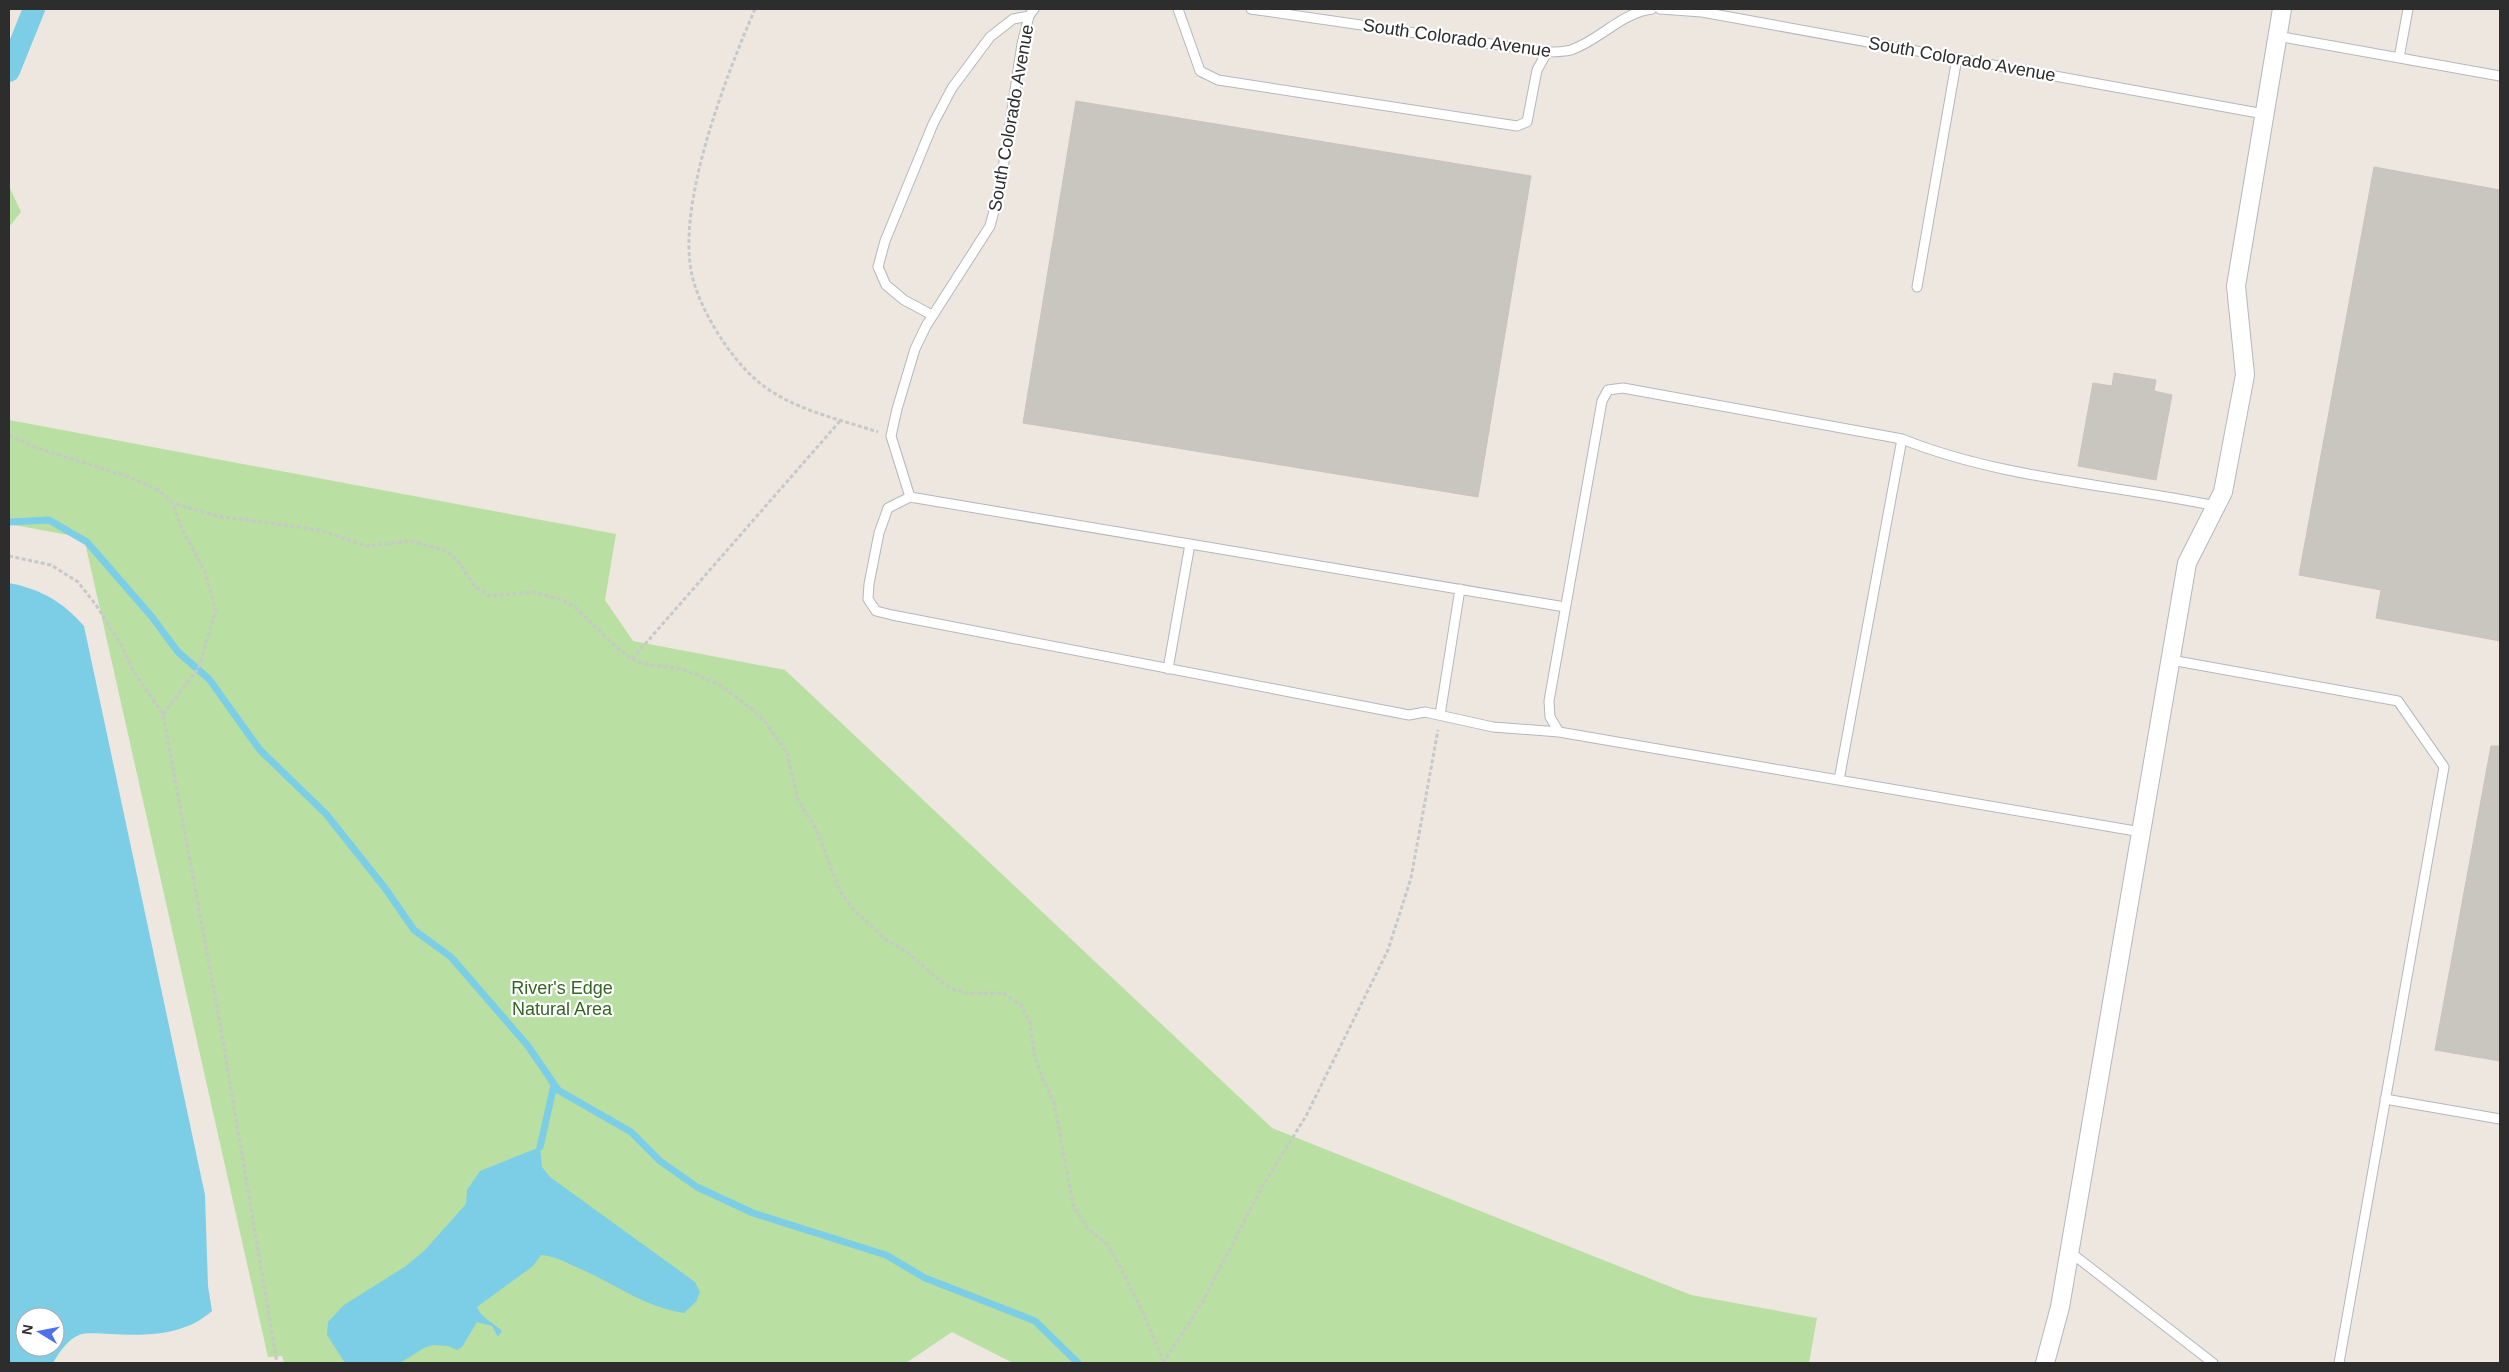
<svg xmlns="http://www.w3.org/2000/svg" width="2509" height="1372" viewBox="0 0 2509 1372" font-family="Arial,sans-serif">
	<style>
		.green { fill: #b9dfa2 }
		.water { fill: #7ccee6; fill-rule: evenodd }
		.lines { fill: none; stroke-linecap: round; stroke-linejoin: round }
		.stream { stroke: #7ccee6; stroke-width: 7 }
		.canal { stroke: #7ccee6; stroke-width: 22 }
		.building { fill: #c9c5bf; stroke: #c9c3ba }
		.service-casing { stroke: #b4b7bf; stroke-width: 11 }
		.minor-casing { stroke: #b4b7bf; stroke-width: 20 }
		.path { stroke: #c8c8c8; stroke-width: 3; stroke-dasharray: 4 2.5; stroke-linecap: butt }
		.service { stroke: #fff; stroke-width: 9 }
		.minor { stroke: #fff; stroke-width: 18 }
		.labels { text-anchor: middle; stroke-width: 4.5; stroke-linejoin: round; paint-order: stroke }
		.street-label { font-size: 18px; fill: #2d2d2d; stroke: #fff }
		.park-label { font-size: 18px; fill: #326621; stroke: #fff }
	</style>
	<rect width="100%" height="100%" fill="#ede7e0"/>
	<path class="green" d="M 9,186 L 21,212 L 9,227 Z
		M 9,420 L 616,534 L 605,600 L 633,641 L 785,670 L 1272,1128 L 1691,1295 L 1817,1318 L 1809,1363 L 1013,1363 L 952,1332 L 906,1363 L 284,1363 L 282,1356 L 268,1357 L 84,538 L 9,524 Z"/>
	<path class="water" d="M 9,583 C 41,589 63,602 84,626 L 205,1195 L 208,1286 L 212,1311 C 184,1336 145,1336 110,1334 C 101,1334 87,1332 79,1335 C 67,1340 59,1353 53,1363 L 9,1363 ZM 25,1317 L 55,1317 L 55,1347 L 25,1347 Z
		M 540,1147 L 542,1167 L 550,1177 L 695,1282 L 700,1292 L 696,1302 L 684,1313 C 643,1307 611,1281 574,1266 C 563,1261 553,1256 541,1255 L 533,1266 L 477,1307 C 481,1318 494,1323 502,1331 L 498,1337 L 492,1326 L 477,1322 L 462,1347 L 457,1350 L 448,1346 L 433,1345 L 424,1348 L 400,1363 L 345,1363 L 327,1335 L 328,1322 L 344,1305 L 406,1266 L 424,1251 L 466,1204 L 467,1190 L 480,1171 Z"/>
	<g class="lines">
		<path class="stream" d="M 9,522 L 49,520 L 87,542 L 152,617 L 178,652 L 209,679 L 260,750 L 326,814 L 385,888 L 414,930 L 451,957 L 528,1046 L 558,1090 L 631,1132 L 660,1161 L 697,1187 L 753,1213 L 886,1255 L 925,1278 L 1035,1321 L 1078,1363
			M 540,1147 L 554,1085"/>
		<path class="canal" d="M 9,71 L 34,9"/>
	</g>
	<path class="building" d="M 1076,101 L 1531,176 L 1478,497 L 1023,423 Z
		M 2374,167 L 2500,190 L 2500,641 L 2376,618 L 2381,590 L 2299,575 Z
		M 2114,373 L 2156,380 L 2154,391 L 2172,395 L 2156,480 L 2078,466 L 2093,383 L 2112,386 Z
		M 2491,746 L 2500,746 L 2500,1061 L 2435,1050 Z"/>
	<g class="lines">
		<g class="service-casing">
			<path id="service" d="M 1178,9 L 1200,71 L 1218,80 L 1517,126 L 1527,122 L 1537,70 L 1547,52
				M 1251,9 L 1547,52 C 1556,52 1563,52 1571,50 C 1600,40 1621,13 1652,9
				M 1660,9 L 1702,12 L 2264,114
				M 2277,36 L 2500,76
				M 2399,58 L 2408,9
				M 1917,287 L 1957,58
				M 932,315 L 904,300 L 886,285 L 878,267 L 885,241 L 933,124 L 952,88 L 990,37 L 1013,19 L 1029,16
				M 910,497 L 891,436 L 897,409 L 915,349 L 926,326 L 990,226 L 1000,188 L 1022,44 L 1029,16 L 1034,9
				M 2171,660 L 2398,701 L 2444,767 L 2339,1363
				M 1168,669 L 1190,544
				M 1440,715 L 1460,589
				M 1559,732 L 1493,727 L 1425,712 L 1409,715 L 892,615 L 876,611 L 868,599 L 869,584 L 879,533 L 888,508 L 910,497 L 1565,607
				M 1839,780 L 1902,439
				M 2141,832 L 1559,732 L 1550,717 L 1549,701 L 1602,401 L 1608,390 L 1623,388 L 1902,439 C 2002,479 2111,484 2216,506
				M 2385,1099 L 2500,1119
				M 2070,1252 L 2213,1363"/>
		</g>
		<g class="minor-casing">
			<path id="minor" d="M 2045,1363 L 2060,1307 L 2187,563 L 2223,492 L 2245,375 L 2236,286 L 2282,9"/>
		</g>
		<path class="path" d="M 755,9 C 726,76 676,204 692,275 C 699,308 729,356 754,378 C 788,409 836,418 878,432
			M 9,435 L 34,447 L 126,476 L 158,490 L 173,503 L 217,516 L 320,530 L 366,546 L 411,541 L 443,550 L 451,554 L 460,564 L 475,587 L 490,596 L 534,592 L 562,600 L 575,607 L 616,647 L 632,659 L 644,664 L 682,669 L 702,677 L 720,685 L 753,710 L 766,723 L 787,753 L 798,800 L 816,829 L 840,891 L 854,910 L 886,940 L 906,951 L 940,981 L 953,989 L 965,993 L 1003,993 L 1021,1005 L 1030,1023 L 1034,1054 L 1042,1077 L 1054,1102 L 1073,1205 L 1088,1229 L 1107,1244 L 1118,1263 L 1142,1310 L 1164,1363
			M 9,556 L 51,565 L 78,582 L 96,605 L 122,646 L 132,669 L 163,714 L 220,1024 L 277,1363
			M 632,659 L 840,421
			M 163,714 L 198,669 L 216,611 L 205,572 L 182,529 L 173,504
			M 1163,1363 L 1202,1303 L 1262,1187 L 1306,1116 L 1388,950 L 1411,878 L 1438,730"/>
		<use href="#service" class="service"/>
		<use href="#minor" class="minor"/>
	</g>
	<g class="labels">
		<g class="street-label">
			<text transform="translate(1457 38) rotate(8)" y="6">South Colorado Avenue</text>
			<text transform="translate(1962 59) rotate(10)" y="6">South Colorado Avenue</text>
			<text transform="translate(1011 118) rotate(-80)" y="6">South Colorado Avenue</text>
		</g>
		<g class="park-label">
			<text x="562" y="994">River's Edge<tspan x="562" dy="21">Natural Area</tspan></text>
		</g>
	</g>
	<rect width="2509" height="1372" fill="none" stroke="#2d2d2d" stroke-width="20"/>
	<g transform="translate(40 1332) rotate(280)"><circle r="24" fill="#ffffff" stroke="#ababab"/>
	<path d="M0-4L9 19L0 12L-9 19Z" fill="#4e72ec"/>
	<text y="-8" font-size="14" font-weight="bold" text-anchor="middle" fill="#2d2d2d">N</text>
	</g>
</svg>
